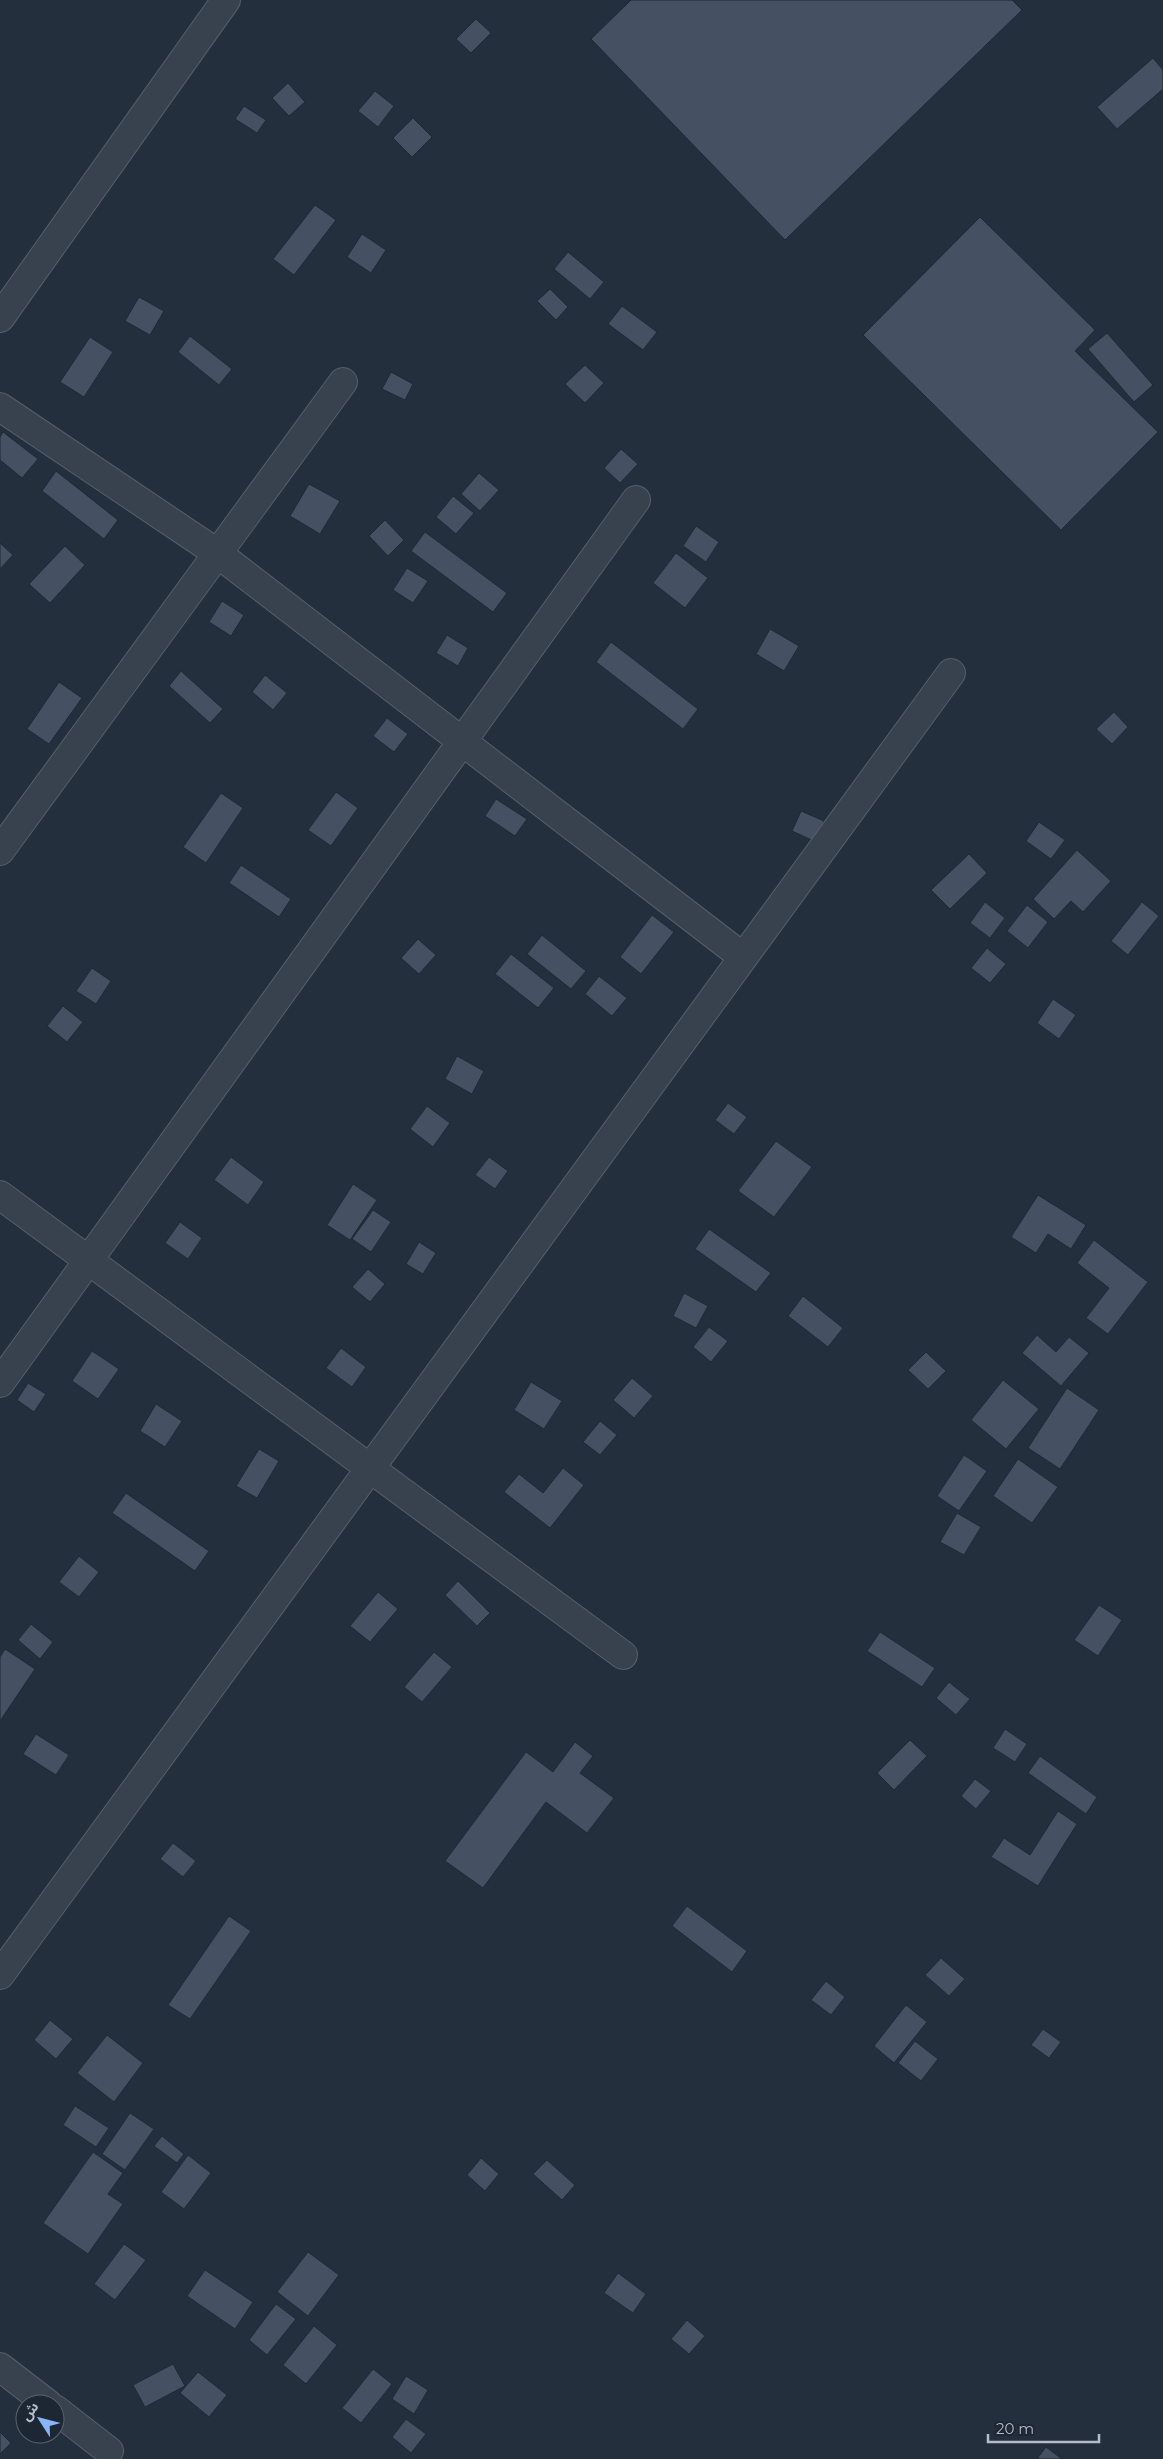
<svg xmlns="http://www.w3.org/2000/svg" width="1163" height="2459" viewBox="0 0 1163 2459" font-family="Montserrat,'Noto Sans Arabic',sans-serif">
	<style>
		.building { fill: #455162; stroke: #1f2835 }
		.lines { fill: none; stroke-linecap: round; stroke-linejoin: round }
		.minor-casing { stroke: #565f6c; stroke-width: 30 }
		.minor { stroke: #38414e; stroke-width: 28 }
	</style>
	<rect width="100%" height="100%" fill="#242f3e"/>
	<path class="building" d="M 631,0 L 1012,0 L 1022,10 L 785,240 L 591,39 Z
		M 476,19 L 491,33 L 471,53 L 456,39 Z
		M 1153,58 L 1163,70 L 1163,89 L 1117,129 L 1097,107 Z
		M 288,83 L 305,102 L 289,116 L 272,98 Z
		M 375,91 L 394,106 L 378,127 L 358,111 Z
		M 244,106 L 266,120 L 257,133 L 235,119 Z
		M 413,118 L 432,137 L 412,157 L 393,138 Z
		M 315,205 L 336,220 L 294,275 L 273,259 Z
		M 980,217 L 1095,330 L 1075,351 L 1158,432 L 1061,530 L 863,335 Z
		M 362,234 L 386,250 L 371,273 L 347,257 Z
		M 568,252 L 604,282 L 590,299 L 554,269 Z
		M 550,289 L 568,307 L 556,320 L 537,301 Z
		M 139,297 L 164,311 L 150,335 L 125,321 Z
		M 622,306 L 657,332 L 643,350 L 608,324 Z
		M 1107,333 L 1153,385 L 1134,402 L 1088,349 Z
		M 190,336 L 232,369 L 219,385 L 178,352 Z
		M 90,337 L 113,352 L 84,397 L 60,382 Z
		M 585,365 L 604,383 L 585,403 L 565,384 Z
		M 391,372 L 413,384 L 405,400 L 382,389 Z
		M 3,432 L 38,459 L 22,478 L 0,460 L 0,437 Z
		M 621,449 L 638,464 L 620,483 L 604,468 Z
		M 56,471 L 118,520 L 104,539 L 42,491 Z
		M 479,473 L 499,490 L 480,511 L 461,494 Z
		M 309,484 L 340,501 L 320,534 L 290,516 Z
		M 453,496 L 474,513 L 456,534 L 436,517 Z
		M 385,520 L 404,540 L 388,556 L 369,536 Z
		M 696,526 L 719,542 L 706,562 L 683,546 Z
		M 425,532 L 507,593 L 493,612 L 411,551 Z
		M 0,543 L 13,555 L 0,569 Z
		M 65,546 L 85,565 L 50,603 L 29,584 Z
		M 676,553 L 708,578 L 685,608 L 653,583 Z
		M 407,568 L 428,581 L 413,603 L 393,590 Z
		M 222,601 L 244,615 L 231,636 L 209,622 Z
		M 770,629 L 799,646 L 784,671 L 756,654 Z
		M 447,635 L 468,648 L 458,666 L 436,653 Z
		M 611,642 L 698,709 L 683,729 L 596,662 Z
		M 181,671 L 223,709 L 210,723 L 169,686 Z
		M 265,675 L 287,693 L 273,710 L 252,692 Z
		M 59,682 L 82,698 L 49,744 L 27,729 Z
		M 1114,712 L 1128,727 L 1112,744 L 1096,729 Z
		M 387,718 L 408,734 L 394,752 L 373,736 Z
		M 336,792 L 358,808 L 331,846 L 308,830 Z
		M 221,793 L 243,808 L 206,863 L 183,847 Z
		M 496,799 L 527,819 L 515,836 L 485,816 Z
		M 801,811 L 824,821 L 816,842 L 792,831 Z
		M 1039,822 L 1065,840 L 1051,859 L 1026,841 Z
		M 1077,850 L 1111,881 L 1083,912 L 1071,901 L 1054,919 L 1033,899 Z
		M 969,854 L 987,873 L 950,909 L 931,890 Z
		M 241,865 L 291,899 L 279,917 L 229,883 Z
		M 985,902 L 1005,918 L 990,938 L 970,923 Z
		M 1142,902 L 1159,916 L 1128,955 L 1111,941 Z
		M 1027,905 L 1048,922 L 1028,948 L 1007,931 Z
		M 652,915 L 674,932 L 641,974 L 620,957 Z
		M 542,935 L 586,971 L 571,989 L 527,954 Z
		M 418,939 L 436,955 L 419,974 L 401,958 Z
		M 987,948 L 1006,964 L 990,983 L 971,968 Z
		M 511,954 L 554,988 L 538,1008 L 495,974 Z
		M 92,968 L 111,981 L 96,1004 L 76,991 Z
		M 599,976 L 627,998 L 612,1016 L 585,994 Z
		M 1053,999 L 1076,1015 L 1059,1039 L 1037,1023 Z
		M 63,1006 L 83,1022 L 67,1042 L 47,1026 Z
		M 457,1056 L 484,1071 L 472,1094 L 445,1079 Z
		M 728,1103 L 747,1117 L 734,1134 L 715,1120 Z
		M 427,1106 L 450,1123 L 433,1147 L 410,1129 Z
		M 776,1141 L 812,1167 L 774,1217 L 738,1191 Z
		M 231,1157 L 264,1182 L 248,1205 L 214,1180 Z
		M 489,1157 L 508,1171 L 495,1189 L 475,1175 Z
		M 353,1184 L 377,1200 L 350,1240 L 327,1225 Z
		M 1038,1195 L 1086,1225 L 1071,1249 L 1048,1234 L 1036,1253 L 1011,1237 Z
		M 373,1210 L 391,1222 L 371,1252 L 352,1239 Z
		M 180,1222 L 202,1238 L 188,1259 L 165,1243 Z
		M 709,1229 L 771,1273 L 756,1292 L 695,1249 Z
		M 1094,1240 L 1148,1282 L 1108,1334 L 1086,1318 L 1109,1288 L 1077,1263 Z
		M 419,1242 L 436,1253 L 423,1274 L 406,1264 Z
		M 368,1269 L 385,1284 L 370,1302 L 352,1287 Z
		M 684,1293 L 708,1306 L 696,1328 L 673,1316 Z
		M 803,1296 L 843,1328 L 828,1347 L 788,1316 Z
		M 709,1327 L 728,1341 L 711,1362 L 693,1347 Z
		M 1037,1335 L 1056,1352 L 1069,1337 L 1089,1353 L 1061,1386 L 1022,1353 Z
		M 341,1348 L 366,1367 L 352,1387 L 326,1368 Z
		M 92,1351 L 119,1369 L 98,1399 L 72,1381 Z
		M 926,1352 L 946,1371 L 928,1389 L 908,1370 Z
		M 632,1378 L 653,1396 L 634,1418 L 613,1400 Z
		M 1003,1380 L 1039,1409 L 1006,1449 L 971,1420 Z
		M 531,1382 L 562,1401 L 544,1429 L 514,1410 Z
		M 28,1383 L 46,1394 L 34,1412 L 17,1400 Z
		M 1067,1388 L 1099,1410 L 1060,1469 L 1028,1448 Z
		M 156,1404 L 182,1421 L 165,1447 L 140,1431 Z
		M 600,1421 L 617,1435 L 600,1455 L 583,1442 Z
		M 259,1449 L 279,1461 L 257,1498 L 236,1486 Z
		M 964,1455 L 987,1471 L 959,1511 L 937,1496 Z
		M 1018,1459 L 1058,1487 L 1032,1523 L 993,1496 Z
		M 563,1468 L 584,1485 L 550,1528 L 504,1492 L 519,1474 L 543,1493 Z
		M 126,1493 L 209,1551 L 195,1571 L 112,1513 Z
		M 957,1513 L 981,1527 L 964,1555 L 940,1542 Z
		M 79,1556 L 99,1572 L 79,1597 L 59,1582 Z
		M 458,1581 L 490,1613 L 477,1626 L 445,1595 Z
		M 378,1592 L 398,1609 L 370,1642 L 350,1626 Z
		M 1099,1605 L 1122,1620 L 1098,1656 L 1074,1640 Z
		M 31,1624 L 53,1642 L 40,1659 L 18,1640 Z
		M 880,1632 L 935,1668 L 922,1687 L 867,1651 Z
		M 5,1649 L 35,1669 L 0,1721 L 0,1657 Z
		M 434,1652 L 452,1667 L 422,1702 L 404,1687 Z
		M 949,1682 L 970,1699 L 956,1715 L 936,1698 Z
		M 1005,1729 L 1027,1744 L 1015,1762 L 993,1748 Z
		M 36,1734 L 69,1755 L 56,1775 L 23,1754 Z
		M 910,1740 L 927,1756 L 894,1790 L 877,1773 Z
		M 575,1742 L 593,1756 L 580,1773 L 614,1798 L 587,1833 L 546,1802 L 483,1888 L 445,1861 L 526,1752 L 553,1772 Z
		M 1040,1756 L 1097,1797 L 1086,1814 L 1028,1773 Z
		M 975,1779 L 991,1791 L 976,1809 L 961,1796 Z
		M 1058,1811 L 1077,1824 L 1038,1886 L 991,1857 L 1004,1838 L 1030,1855 Z
		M 173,1843 L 196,1861 L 183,1877 L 160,1859 Z
		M 687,1906 L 747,1951 L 732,1972 L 672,1926 Z
		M 229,1916 L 251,1931 L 190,2019 L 168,2005 Z
		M 941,1958 L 965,1979 L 949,1996 L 925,1975 Z
		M 826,1981 L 845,1997 L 831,2015 L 811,2000 Z
		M 906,2005 L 927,2022 L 894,2063 L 874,2046 Z
		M 50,2020 L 73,2039 L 56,2059 L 34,2040 Z
		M 1043,2029 L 1061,2042 L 1049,2058 L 1031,2045 Z
		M 107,2035 L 143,2063 L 114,2102 L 77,2073 Z
		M 915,2041 L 938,2059 L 921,2081 L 898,2063 Z
		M 75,2106 L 109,2128 L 96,2147 L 63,2125 Z
		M 130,2113 L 154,2129 L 125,2170 L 102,2154 Z
		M 162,2136 L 184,2154 L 177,2163 L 154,2146 Z
		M 93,2152 L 123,2173 L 108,2194 L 123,2204 L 88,2254 L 43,2223 Z
		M 188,2155 L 211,2173 L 184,2209 L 161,2192 Z
		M 481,2158 L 499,2174 L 485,2191 L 467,2175 Z
		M 547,2160 L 575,2185 L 562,2200 L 533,2174 Z
		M 124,2244 L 146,2260 L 115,2300 L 94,2284 Z
		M 308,2252 L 339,2275 L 308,2316 L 277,2292 Z
		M 205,2270 L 253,2302 L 235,2329 L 187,2296 Z
		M 618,2273 L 646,2294 L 633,2313 L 604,2293 Z
		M 276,2304 L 296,2319 L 267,2355 L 249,2340 Z
		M 687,2320 L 705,2336 L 689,2354 L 671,2339 Z
		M 314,2326 L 337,2345 L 306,2384 L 283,2365 Z
		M 173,2364 L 185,2386 L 145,2407 L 133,2385 Z
		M 373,2369 L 392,2384 L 361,2423 L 342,2408 Z
		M 198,2372 L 227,2395 L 209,2417 L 180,2393 Z
		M 406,2376 L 428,2390 L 414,2414 L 392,2399 Z
		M 406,2419 L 426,2434 L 411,2453 L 392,2437 Z
		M 0,2432 L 11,2443 L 0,2454 Z
		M 1046,2447 L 1062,2459 L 1037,2459 Z"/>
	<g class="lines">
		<g class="minor-casing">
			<path id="minor" d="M 0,318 L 226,0
				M 0,407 L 217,553 L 743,957
				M 0,851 L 343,382
				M 0,1195 L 623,1655
				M 0,1383 L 636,500
				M 0,1975 L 951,673
				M 0,2367 L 48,2404
				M 55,2409 L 109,2451"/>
		</g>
		<use href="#minor" class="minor"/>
	</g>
	<g transform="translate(40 2419) rotate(306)"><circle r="24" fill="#1d2633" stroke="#59626f"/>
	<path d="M0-4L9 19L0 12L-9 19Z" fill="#8ab4f8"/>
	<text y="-8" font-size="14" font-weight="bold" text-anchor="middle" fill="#b4bcc9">ش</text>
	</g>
	<path d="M988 2434v8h111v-8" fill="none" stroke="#b4bcc9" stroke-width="2.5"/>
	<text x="996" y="2434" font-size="15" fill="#b4bcc9" stroke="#1d2633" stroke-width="4" paint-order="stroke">20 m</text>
</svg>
